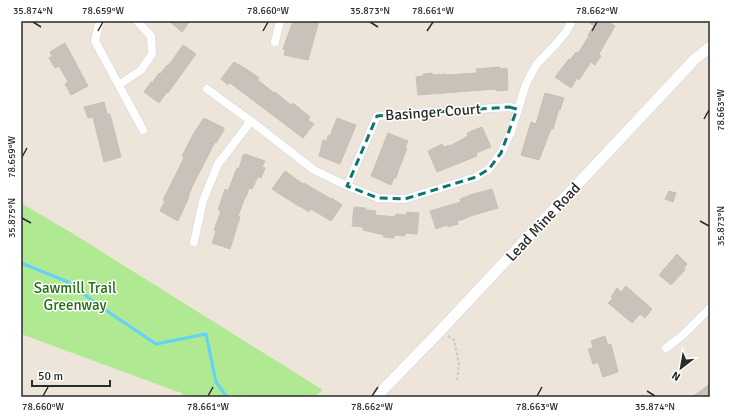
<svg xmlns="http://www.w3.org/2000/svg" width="731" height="418" viewBox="0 0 731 418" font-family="Signika,sans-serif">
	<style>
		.green { fill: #afe991 }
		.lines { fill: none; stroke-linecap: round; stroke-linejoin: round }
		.stream { stroke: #63d1f9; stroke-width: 3 }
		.building { fill: #c8c2ba; stroke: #c9c1b4 }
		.minor-casing { stroke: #cfd3e4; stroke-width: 9 }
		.secondary-casing { stroke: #cfd3e4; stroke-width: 12 }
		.path { stroke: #c8c8c8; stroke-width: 2; stroke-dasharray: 3 2; stroke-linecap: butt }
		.minor { stroke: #fff; stroke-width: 8 }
		.secondary { stroke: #fff; stroke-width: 11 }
		.marked { fill: none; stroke: #0f766e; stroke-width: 3; stroke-dasharray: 8 5; stroke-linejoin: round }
		.ticks { fill: none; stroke: #2a2a2a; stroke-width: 1.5 }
		.labels { text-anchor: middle; stroke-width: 3; stroke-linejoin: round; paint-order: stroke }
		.street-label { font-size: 15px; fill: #2a2a2a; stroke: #fff }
		.park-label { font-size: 15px; fill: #266d14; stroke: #fff }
		.neatline { fill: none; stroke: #2a2a2a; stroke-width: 1.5 }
		.ticks-label { font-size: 10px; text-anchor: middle; fill: #2a2a2a }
	</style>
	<rect width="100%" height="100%" fill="#ede5da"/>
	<path class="green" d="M 21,203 L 75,235 L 323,390 L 314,397 L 185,397 L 181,393 L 21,334 Z"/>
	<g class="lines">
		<path class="stream" d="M 21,263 L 68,282 L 98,305 L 156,344 L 206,334 L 216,382 L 227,397"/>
	</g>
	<path class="building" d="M 169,21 L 190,21 L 182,32 Z
		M 293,21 L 319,21 L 308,60 L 284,55 L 285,50 L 283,49 Z
		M 587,21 L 607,21 L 615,26 L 599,54 L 601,56 L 595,65 L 591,62 L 579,80 L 577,78 L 571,88 L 555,77 L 569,59 L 570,60 L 576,52 L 578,53 L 589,36 L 588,35 L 594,26 Z
		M 65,43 L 88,86 L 71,95 L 65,84 L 68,82 L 59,66 L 55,68 L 49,58 L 52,56 L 50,52 Z
		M 183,45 L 196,54 L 168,93 L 167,92 L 159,103 L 144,92 L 151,82 L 152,83 L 159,73 L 160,74 L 167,65 L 168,66 Z
		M 234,62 L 248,70 L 259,78 L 258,80 L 274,93 L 275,92 L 291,105 L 293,103 L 310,117 L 308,120 L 314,124 L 303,138 L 230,83 L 228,85 L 221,79 Z
		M 500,67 L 500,69 L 507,68 L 508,90 L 497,91 L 496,89 L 418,95 L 416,77 L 423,76 L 423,74 L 432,73 L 433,75 L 446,74 L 446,75 L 477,73 L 476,69 Z
		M 545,93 L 564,98 L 560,110 L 559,109 L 553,129 L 551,129 L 539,160 L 521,155 L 531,122 L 536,124 Z
		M 104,102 L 107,114 L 110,114 L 121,157 L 104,162 L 93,117 L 88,118 L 84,107 Z
		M 204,118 L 224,128 L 224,130 L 216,143 L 215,142 L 192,187 L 188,197 L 189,197 L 178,221 L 160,211 L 165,201 L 163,200 L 180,166 L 184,157 L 182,156 L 195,131 Z
		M 337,118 L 356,125 L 340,164 L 319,156 L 323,140 L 327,141 L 328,135 L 330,136 Z
		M 482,127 L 491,147 L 476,153 L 477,156 L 437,172 L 428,151 L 442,144 L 444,147 L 449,145 L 450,146 L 468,136 L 467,133 Z
		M 388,133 L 408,141 L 405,148 L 407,148 L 399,169 L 396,178 L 394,178 L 391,185 L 371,176 Z
		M 245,154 L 265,161 L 262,167 L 265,168 L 261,178 L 258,177 L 252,189 L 249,188 L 246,197 L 245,197 L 238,216 L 240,217 L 230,249 L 212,243 L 216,231 L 214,230 L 221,211 L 218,210 L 225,189 L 228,191 L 237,168 L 239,169 L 243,155 Z
		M 285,171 L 303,184 L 304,183 L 331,199 L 332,198 L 342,205 L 331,221 L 311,209 L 309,212 L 300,206 L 300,207 L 272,189 Z
		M 492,189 L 498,208 L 467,217 L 467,218 L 457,221 L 458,224 L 448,227 L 447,225 L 436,229 L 430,211 L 461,202 L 460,199 L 470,195 Z
		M 669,191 L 676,193 L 673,202 L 665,199 Z
		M 354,207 L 366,208 L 365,210 L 376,211 L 375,215 L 395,217 L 396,214 L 406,215 L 407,212 L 419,213 L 417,234 L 405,233 L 405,236 L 394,235 L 394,238 L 383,237 L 384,235 L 363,230 L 363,227 L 352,226 Z
		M 677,254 L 687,264 L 684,268 L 685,270 L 671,285 L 659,275 Z
		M 626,286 L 652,309 L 645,318 L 640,314 L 632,323 L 608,303 L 613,298 L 611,297 L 617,288 L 621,292 Z
		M 605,336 L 608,345 L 611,344 L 618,372 L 603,377 L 598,362 L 593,364 L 588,349 L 593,348 L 591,341 Z
		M 710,384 L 710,397 L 692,397 Z"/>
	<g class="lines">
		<g class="minor-casing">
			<path id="minor" d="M 102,21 L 99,24 L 95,41 L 143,130
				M 275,42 L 280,21
				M 119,85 L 141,70 L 152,54 L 151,36 L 137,21
				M 207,89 L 251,121
				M 347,186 L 377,116 L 509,107 L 517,109
				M 194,242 L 203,201 L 218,164 L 251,121 L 314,170 L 347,186 L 378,198 L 405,199 L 476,177 L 489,169 L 501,153 L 511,132 L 526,84 L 536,65 L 556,44 L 566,32 L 572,21
				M 666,348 L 683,335 L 710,308"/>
		</g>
		<g class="secondary-casing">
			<path id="secondary" d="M 376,397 L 440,331 L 695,59 L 710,47"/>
		</g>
		<path class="path" d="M 448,336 L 454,340 L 459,364 L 457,382"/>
		<use href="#minor" class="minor"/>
		<use href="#secondary" class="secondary"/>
	</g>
	<path class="marked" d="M 509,107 L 517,109 L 501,153 L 489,169 L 476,177 L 405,199 L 378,198 L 347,186 L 377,116 Z"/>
	<path class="ticks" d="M 33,22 L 41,27M 370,22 L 378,27M 98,31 L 103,22M 263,31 L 268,22M 427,31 L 433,22M 592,31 L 597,22M 704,119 L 709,110M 22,157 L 27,148M 22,218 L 31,223M 700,221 L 709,226M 647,391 L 655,396M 43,396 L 48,387M 208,396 L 213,387M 372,396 L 378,387M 537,396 L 542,387"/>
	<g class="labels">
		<g class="street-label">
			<text transform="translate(433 112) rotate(-4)" y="5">Basinger Court</text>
			<text transform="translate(543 222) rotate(-47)" y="5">Lead Mine Road</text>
		</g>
		<g class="park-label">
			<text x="75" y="293">Sawmill Trail<tspan x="75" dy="17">Greenway</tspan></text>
		</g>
	</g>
	<rect width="731" height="418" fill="none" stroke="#ffffff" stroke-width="44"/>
	<g transform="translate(681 368) rotate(211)" stroke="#ffffff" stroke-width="3" paint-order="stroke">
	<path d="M0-3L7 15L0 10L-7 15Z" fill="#2a2a2a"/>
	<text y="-6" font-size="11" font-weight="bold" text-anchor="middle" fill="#2a2a2a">N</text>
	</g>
	<path d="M32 380v6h78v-6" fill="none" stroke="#2a2a2a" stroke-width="2"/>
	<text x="38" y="380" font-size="12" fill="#2a2a2a" stroke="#ffffff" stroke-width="3" paint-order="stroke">50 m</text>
	<rect x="22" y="22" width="687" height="374" class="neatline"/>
	<g class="ticks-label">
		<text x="33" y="14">35.874°N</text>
		<text x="103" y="14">78.659°W</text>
		<text x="268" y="14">78.660°W</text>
		<text x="370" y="14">35.873°N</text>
		<text x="433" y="14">78.661°W</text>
		<text x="597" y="14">78.662°W</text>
		<text transform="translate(720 110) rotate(-90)" y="4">78.663°W</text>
		<text transform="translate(11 157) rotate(-90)" y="4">78.659°W</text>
		<text transform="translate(11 218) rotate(-90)" y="4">35.875°N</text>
		<text transform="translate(720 226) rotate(-90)" y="4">35.873°N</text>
		<text x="43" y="410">78.660°W</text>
		<text x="208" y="410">78.661°W</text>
		<text x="372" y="410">78.662°W</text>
		<text x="537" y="410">78.663°W</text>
		<text x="655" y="410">35.874°N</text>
	</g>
</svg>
